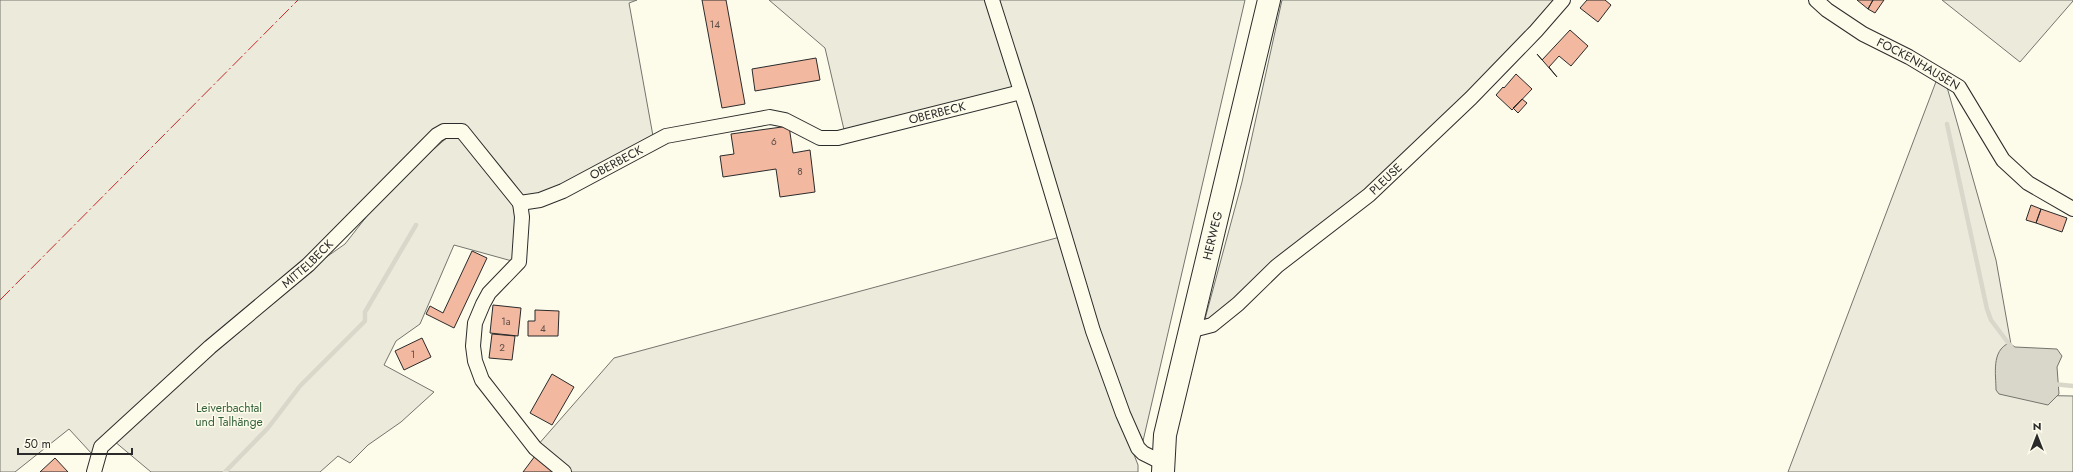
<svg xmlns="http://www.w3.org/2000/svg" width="2073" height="472" viewBox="0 0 2073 472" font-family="Jost,sans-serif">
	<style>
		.green { fill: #ecebdb; stroke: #74746e }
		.water { fill: #d8d7c9; stroke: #74746e }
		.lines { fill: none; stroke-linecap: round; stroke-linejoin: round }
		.stream { stroke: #d8d7c9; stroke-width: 4.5 }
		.building { fill: #f2b8a0; stroke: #2b2b2b }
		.street-casing { stroke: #2b2b2b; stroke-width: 16 }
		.primary-casing { stroke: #2b2b2b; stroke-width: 24 }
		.street { stroke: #fdfbea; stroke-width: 14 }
		.primary { stroke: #fdfbea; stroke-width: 22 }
		.power { stroke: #c62828; stroke-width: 1; stroke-dasharray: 14 3 2 3; stroke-linecap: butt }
		.labels { text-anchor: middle; stroke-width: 3; stroke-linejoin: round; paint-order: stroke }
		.number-label { font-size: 10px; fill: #5d4e48 }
		.street-label { font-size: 12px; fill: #2b2b2b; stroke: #fdfbea }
		.park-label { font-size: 12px; fill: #34623c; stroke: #fdfbea }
	</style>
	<rect width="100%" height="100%" fill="#fdfbea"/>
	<path class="green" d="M 0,0 L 637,0 L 629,3 L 653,136 L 518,209 L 517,238 L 512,261 L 454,245 L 420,324 L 396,341 L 384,365 L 434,392 L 401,422 L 368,445 L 350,463 L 338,456 L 320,472 L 151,472 L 114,441 L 114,437 L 325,258 L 345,244 L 389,188 L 457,129 L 448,128 L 307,264 L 92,454 L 69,429 L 15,472 L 0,472 Z
		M 769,0 L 987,0 L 1014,90 L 845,134 L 825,48 Z
		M 995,0 L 1245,0 L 1143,441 L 1112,377 Z
		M 1282,0 L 1560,0 L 1410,153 L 1235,302 L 1212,318 L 1205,319 L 1242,182 Z
		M 1942,0 L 2073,0 L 2073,1 L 2020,62 Z
		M 1937,79 L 1947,87 L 1996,260 L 2020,395 L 2073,396 L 2073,472 L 1788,472 Z
		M 1060,237 L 1104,377 L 1138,465 L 1138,472 L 568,472 L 537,446 L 614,358 Z"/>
	<path class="water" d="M 2009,343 L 2015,347 L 2057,349 L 2062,356 L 2057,367 L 2059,394 L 2048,405 L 1999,394 L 1996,390 C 1996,374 1991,351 2009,343 Z"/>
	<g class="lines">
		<path class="stream" d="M 1947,124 L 1987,309 L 1991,320 L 2012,348
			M 2053,384 L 2073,386
			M 225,472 L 268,428 L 300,386 L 365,321 L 365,312 L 416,225"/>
	</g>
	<path class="building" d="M 702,0 L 726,0 L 745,104 L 722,108 Z
		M 1587,0 L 1605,0 L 1611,5 L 1598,22 L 1580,8 Z
		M 1857,0 L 1873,0 L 1868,9 Z
		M 1873,0 L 1884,0 L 1875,13 L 1868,9 Z
		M 1570,30 L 1588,46 L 1571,66 L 1559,56 L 1549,67 L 1557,77 L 1537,54 L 1542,60 Z
		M 816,58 L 820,80 L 755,91 L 752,69 Z
		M 1516,74 L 1532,89 L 1512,110 L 1496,95 L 1503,87 L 1504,88 Z
		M 1522,99 L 1527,103 L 1518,113 L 1513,108 Z
		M 789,126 L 793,153 L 810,150 L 815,192 L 780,197 L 776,169 L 723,177 L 720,156 L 734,154 L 731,134 Z
		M 2031,205 L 2041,209 L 2036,223 L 2026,220 Z
		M 2041,209 L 2067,218 L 2062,232 L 2036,223 Z
		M 472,251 L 487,258 L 454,328 L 426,314 L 430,306 L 443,313 Z
		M 493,305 L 521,308 L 518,336 L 490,333 Z
		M 535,310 L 559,311 L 558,336 L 528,336 L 528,321 L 535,321 Z
		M 492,334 L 515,336 L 512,360 L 489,358 Z
		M 422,338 L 431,357 L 404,370 L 395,351 Z
		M 552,374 L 574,387 L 552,425 L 530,413 Z
		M 535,456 L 556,472 L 523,472 Z
		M 55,458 L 68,472 L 40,472 Z"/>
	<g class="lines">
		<g class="street-casing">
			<g id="street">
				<path d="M 992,0 L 1026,107 L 1093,331 L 1123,414 L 1138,448 L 1143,453 L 1163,463"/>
				<path id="s1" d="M 1816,0 L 1827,10 L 1863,34 L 1909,57 L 1959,87 L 2003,160 L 2028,183 L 2073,209"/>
				<path id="s2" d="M 1189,331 L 1212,325 L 1238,304 L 1277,266 L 1369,195 L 1471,98 L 1536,31 L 1563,0"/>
				<path id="s3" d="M 94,472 L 101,447 L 210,347 L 308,265 L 437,135 L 444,131 L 462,131 L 520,203"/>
				<path id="s4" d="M 564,472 L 535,448 L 482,380 L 475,361 L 473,346 L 475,323 L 483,304 L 489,293 L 519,262 L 522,217 L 520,203 L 540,200 L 563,191 L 666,136 L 770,117 L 785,120 L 820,138 L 838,138 L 1021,92"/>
			</g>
		</g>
		<g class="primary-casing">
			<g id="primary">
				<path id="s5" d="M 1163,472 L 1165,435 L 1269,0"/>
			</g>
		</g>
		<use href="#street" class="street"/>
		<use href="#primary" class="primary"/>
		<path class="power" d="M 0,300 L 298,0"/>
	</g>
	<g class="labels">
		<g class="number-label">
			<text x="715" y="28">14</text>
			<text x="774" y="145">6</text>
			<text x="800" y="175">8</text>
			<text x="506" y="325">1a</text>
			<text x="543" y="332">4</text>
			<text x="502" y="351">2</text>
			<text x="413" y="358">1</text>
		</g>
		<g class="street-label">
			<text dy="4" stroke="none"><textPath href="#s1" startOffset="121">FOCKENHAUSEN</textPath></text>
			<text dy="4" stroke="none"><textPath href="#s4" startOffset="760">OBERBECK</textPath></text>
			<text dy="4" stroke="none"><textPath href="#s4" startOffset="423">OBERBECK</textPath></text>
			<text dy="4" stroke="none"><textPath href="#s2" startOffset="251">PLEUSE</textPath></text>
			<text dy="4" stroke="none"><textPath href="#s5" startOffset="242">HERWEG</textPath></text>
			<text dy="4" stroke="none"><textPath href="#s3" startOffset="302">MITTELBECK</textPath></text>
		</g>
		<g class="park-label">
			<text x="229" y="412">Leiverbachtal<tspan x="229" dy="14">und Talhänge</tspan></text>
		</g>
	</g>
	<g transform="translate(2037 436)" stroke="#fdfbea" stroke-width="3" paint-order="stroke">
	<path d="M0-3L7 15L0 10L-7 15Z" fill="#2b2b2b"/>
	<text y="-6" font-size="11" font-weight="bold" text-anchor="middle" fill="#2b2b2b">N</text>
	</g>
	<path d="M18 448v6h114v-6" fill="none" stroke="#2b2b2b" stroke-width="2"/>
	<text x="24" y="448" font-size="12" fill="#2b2b2b" stroke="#fdfbea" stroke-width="3" paint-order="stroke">50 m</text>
</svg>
